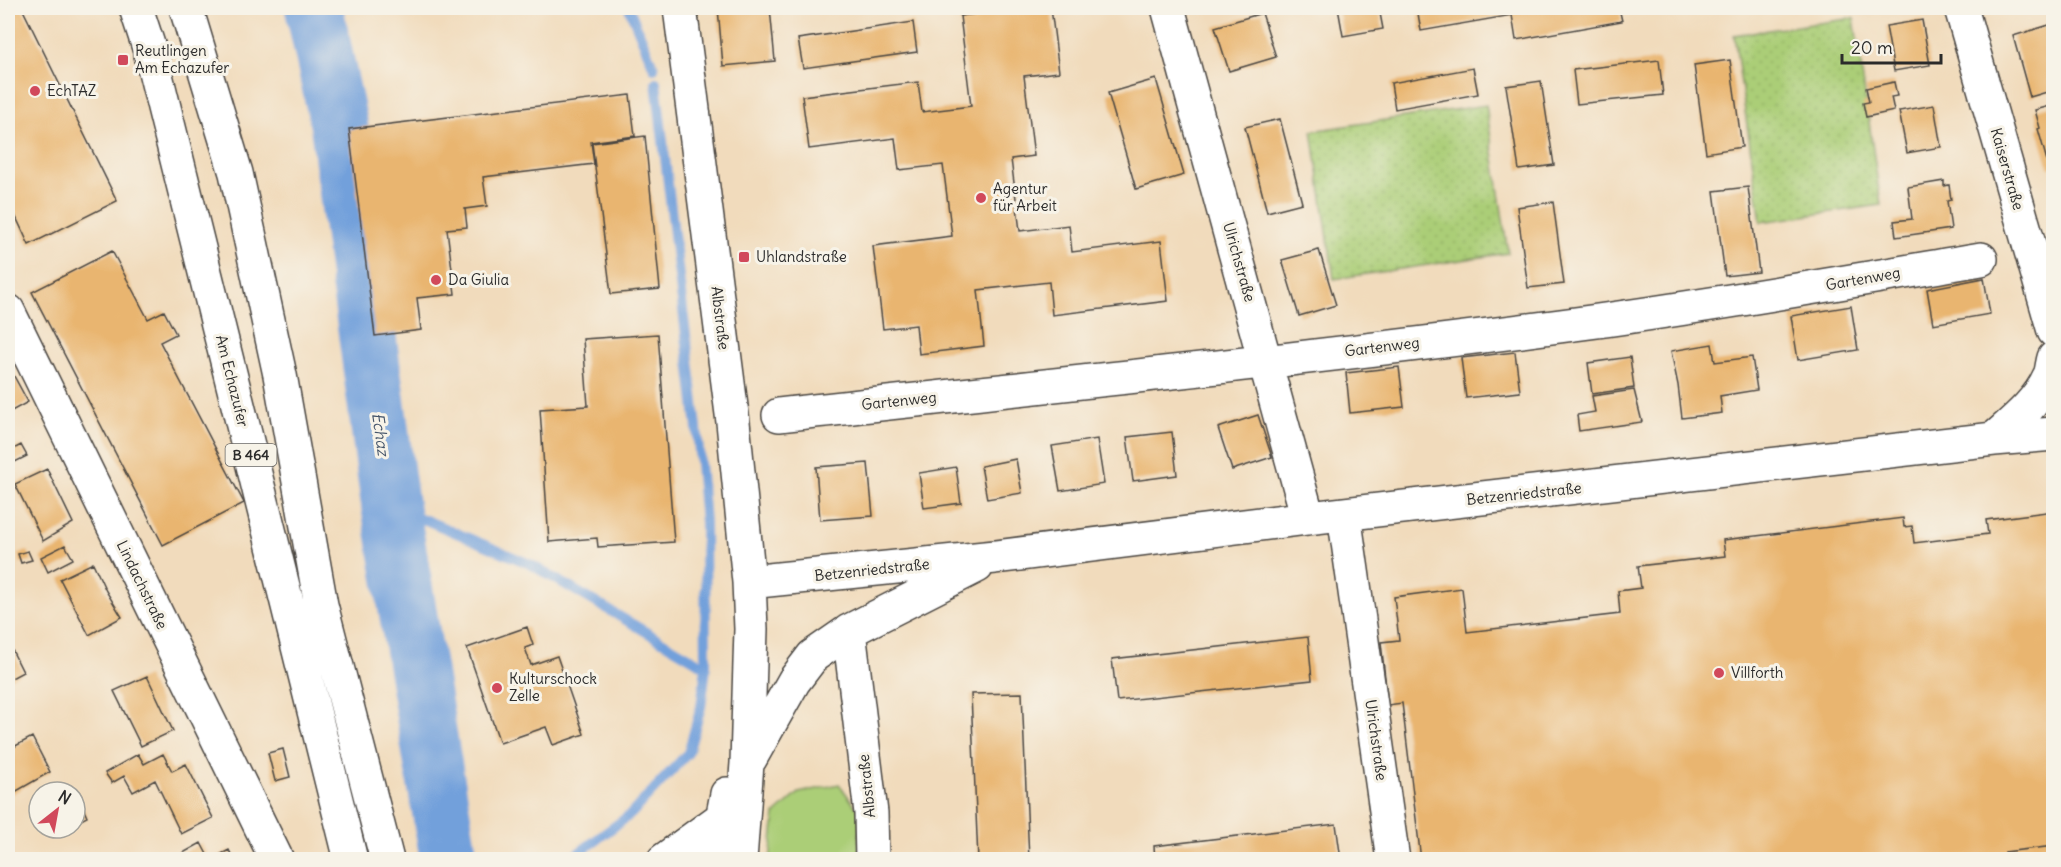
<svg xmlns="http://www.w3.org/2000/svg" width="2061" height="867" viewBox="0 0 2061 867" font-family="Delius,sans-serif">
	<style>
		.grass { fill: #abce77; stroke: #6b7c51; stroke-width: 1.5 }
		.garden { fill: url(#garden-dots); stroke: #6b7c51; stroke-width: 1.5 }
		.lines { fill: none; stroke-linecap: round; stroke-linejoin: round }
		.stream { stroke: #72a0db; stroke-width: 10 }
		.river { stroke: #72a0db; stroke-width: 58 }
		.building { fill: #e9b570 }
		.minor-casing { stroke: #494541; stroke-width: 36 }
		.major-casing { stroke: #494541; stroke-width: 36 }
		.minor { stroke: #fff; stroke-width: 33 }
		.major { stroke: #fff; stroke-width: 33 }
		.poi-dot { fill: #d1495b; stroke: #f7f3e8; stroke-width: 2 }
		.labels { text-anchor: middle; stroke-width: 6; stroke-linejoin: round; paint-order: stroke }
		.shield { fill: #f7f3e8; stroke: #686764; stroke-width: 1.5 }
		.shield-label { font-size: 14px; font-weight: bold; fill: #2b2b2b }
		.poi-label { font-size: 15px; fill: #2b2b2b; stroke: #f7f3e8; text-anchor: start }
		.street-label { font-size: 15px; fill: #2b2b2b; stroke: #f7f3e8 }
		.water-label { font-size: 16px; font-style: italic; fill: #445469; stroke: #f7f3e8 }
	</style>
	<defs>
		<pattern id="garden-dots" width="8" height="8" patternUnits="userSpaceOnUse" patternTransform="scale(1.5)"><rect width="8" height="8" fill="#abce77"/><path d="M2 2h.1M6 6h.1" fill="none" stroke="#93b167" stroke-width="1.8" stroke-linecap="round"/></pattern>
	</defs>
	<rect width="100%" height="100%" fill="#f7f3e8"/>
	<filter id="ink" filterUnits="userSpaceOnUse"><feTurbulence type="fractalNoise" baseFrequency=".0167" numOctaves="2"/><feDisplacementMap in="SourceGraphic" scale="12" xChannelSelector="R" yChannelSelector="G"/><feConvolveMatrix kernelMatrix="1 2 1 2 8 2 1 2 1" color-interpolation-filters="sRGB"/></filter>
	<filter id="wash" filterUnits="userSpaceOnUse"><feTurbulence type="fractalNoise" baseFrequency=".008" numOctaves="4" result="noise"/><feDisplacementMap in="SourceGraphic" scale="24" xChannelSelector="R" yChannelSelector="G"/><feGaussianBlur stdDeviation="1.35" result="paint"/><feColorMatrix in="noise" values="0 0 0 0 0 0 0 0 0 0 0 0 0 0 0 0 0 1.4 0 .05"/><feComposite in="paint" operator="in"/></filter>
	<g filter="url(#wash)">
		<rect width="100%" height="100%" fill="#f1dbbc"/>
		<path class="grass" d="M 839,784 L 859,811 L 859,859 L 770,860 L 775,814 L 799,793 Z"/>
		<path class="garden" d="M 1854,18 L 1881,205 L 1761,222 L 1734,35 Z
			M 1486,105 L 1508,253 L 1334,279 L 1312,131 Z"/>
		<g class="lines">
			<path class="stream" d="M 629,8 L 654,68
				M 390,505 L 530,564 L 706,667
				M 569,860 L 631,814 L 688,753 L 701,707 L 706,667 L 705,522 L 697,428 L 656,82"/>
			<path class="river" d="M 314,8 L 339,125 L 390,505 L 449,860"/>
		</g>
		<g id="blocks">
			<path class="building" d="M 8,8 L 22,8 L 117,201 L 29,245 L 8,200 L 8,187 L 13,185 L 8,174 Z
				M 718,8 L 770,8 L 775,61 L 723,66 Z
				M 1338,8 L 1379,8 L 1383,29 L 1343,36 Z
				M 1417,8 L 1619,8 L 1622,21 L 1516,40 L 1512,15 L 1421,31 Z
				M 1018,9 L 1051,8 L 1059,72 L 1024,76 L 1034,156 L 1011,159 L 1020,231 L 1069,225 L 1072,252 L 1161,241 L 1168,301 L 1052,315 L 1049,282 L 978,290 L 984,346 L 919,354 L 916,325 L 883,329 L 873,246 L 952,236 L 943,165 L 899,170 L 895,138 L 809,149 L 802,96 L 918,82 L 922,112 L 971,106 L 960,16 Z
				M 1262,13 L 1276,57 L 1229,71 L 1215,27 Z
				M 1922,20 L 1930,65 L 1894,71 L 1886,26 Z
				M 913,22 L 917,52 L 803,68 L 798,39 Z
				M 2049,25 L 2054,25 L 2054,90 L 2030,97 L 2013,36 Z
				M 1659,60 L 1663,95 L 1577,104 L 1573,70 Z
				M 1730,60 L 1742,147 L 1706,153 L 1694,65 Z
				M 1473,68 L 1478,94 L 1395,109 L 1391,83 Z
				M 1156,79 L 1184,175 L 1136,189 L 1108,93 Z
				M 1541,81 L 1554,165 L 1519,170 L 1506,86 Z
				M 1894,82 L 1897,96 L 1891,97 L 1894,111 L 1866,117 L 1863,103 L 1869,102 L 1866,88 Z
				M 630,95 L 635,136 L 591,142 L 594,164 L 483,177 L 487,206 L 465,209 L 467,227 L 447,229 L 455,294 L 417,298 L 421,330 L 375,336 L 349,129 Z
				M 1934,105 L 1941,147 L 1907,153 L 1899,111 Z
				M 2054,105 L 2054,167 L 2049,168 L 2038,129 L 2040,128 L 2035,110 Z
				M 1280,119 L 1302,203 L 1267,212 L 1245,127 Z
				M 645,136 L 660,289 L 611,294 L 592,143 Z
				M 1944,181 L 1944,186 L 1949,185 L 1951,200 L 1947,201 L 1951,229 L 1896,237 L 1894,221 L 1912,219 L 1908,187 Z
				M 1748,187 L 1759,272 L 1725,276 L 1714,191 Z
				M 1553,202 L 1564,284 L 1528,288 L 1517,207 Z
				M 1319,250 L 1336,305 L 1299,316 L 1282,260 Z
				M 112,251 L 148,319 L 164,311 L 176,334 L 160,342 L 244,503 L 163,545 L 32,292 Z
				M 1984,278 L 1990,314 L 1933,324 L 1927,289 Z
				M 1851,306 L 1858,350 L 1798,360 L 1791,316 Z
				M 658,334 L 674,542 L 598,547 L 597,538 L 549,542 L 540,409 L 588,406 L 583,339 Z
				M 1712,344 L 1715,362 L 1752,357 L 1757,390 L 1720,396 L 1722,413 L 1682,418 L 1678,385 L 1671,351 Z
				M 1515,352 L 1520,392 L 1466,398 L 1461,358 Z
				M 1630,357 L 1634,388 L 1592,394 L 1588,363 Z
				M 8,365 L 28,402 L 8,413 Z
				M 1399,367 L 1404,407 L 1350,413 L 1346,373 Z
				M 1634,390 L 1642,422 L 1579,431 L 1577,415 L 1595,412 L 1592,396 Z
				M 1258,415 L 1272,457 L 1232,470 L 1218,428 Z
				M 1172,432 L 1177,475 L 1133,481 L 1127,437 Z
				M 1097,439 L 1104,484 L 1060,491 L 1052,446 Z
				M 21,445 L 27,456 L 11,464 L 8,452 Z
				M 1016,459 L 1022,493 L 987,499 L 981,466 Z
				M 868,463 L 873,516 L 820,520 L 816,467 Z
				M 956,467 L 961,503 L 924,508 L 919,473 Z
				M 47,469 L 73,523 L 43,541 L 15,484 Z
				M 2054,511 L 2054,846 L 2005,852 L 2006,860 L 1421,860 L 1402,703 L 1388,705 L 1381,642 L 1399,640 L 1394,597 L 1462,588 L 1467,632 L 1620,614 L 1618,591 L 1641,588 L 1638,566 L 1725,556 L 1723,540 L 1903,518 L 1904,527 L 1912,526 L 1914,543 L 1988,534 L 1986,520 Z
				M 65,545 L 73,559 L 48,572 L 41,557 Z
				M 28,551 L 32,560 L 21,563 L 18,554 Z
				M 93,563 L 106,591 L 122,617 L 89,635 L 60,579 Z
				M 527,627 L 533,645 L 525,648 L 531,665 L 557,656 L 584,734 L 553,745 L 546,727 L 500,743 L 467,648 Z
				M 1308,637 L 1312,680 L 1117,701 L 1112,659 Z
				M 8,642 L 23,672 L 8,680 Z
				M 147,676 L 173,731 L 141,746 L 114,691 Z
				M 1022,693 L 1029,860 L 978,860 L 971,694 Z
				M 32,737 L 50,772 L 8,796 L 8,750 Z
				M 283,749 L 290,777 L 275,781 L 268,753 Z
				M 138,754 L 144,764 L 163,754 L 172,771 L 186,764 L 213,818 L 181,834 L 155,780 L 133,792 L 124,776 L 112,783 L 105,773 Z
				M 75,790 L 87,817 L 75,823 Z
				M 1336,824 L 1341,860 L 1155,860 L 1154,846 Z
				M 201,843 L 210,860 L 175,860 L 174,858 Z
				M 229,850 L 234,860 L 210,860 Z"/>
		</g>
	</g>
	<g filter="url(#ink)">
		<use href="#blocks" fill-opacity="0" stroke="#494541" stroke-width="1.5"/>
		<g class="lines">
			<g class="minor-casing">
				<path id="minor" d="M 680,8 L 733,422 L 749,582 L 751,629 L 747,763 L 740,860
					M 1168,8 L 1308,518
					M 1961,8 L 2054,331
					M 8,311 L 277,860
					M 779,415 C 1050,385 1321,358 1590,322 C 1721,304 1851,281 1981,259
					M 1994,439 C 2014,421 2038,402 2049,377 C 2052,372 2052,364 2054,358
					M 1344,514 L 1393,860
					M 749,582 L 995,557 L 1308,518 L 1994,439 L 2054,434
					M 849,631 L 871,813 L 872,860
					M 750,759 L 794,681 L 813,656 L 849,631 L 977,566
					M 664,860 L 723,817
					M 714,860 L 727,794"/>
			</g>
			<g class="major-casing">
				<path id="major" d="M 136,8 L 150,51 L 351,860
					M 186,8 L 236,173 L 280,375 L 321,605 L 387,860"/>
			</g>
			<use href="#minor" class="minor"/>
			<use href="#major" class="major"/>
		</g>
	</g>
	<g class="poi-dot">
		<rect x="117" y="54" width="12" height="12" rx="3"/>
		<circle cx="35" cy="91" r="6"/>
		<circle cx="981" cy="198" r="6"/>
		<rect x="738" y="251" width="12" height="12" rx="3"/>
		<circle cx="436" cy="280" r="6"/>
		<circle cx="1719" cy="673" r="6"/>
		<circle cx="497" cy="688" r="6"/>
	</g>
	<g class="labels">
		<rect class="shield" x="225.5" y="444" width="51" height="22" rx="4.5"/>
		<g class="shield-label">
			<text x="251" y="460">B 464</text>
		</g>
		<g class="poi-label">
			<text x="135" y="56">Reutlingen<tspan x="135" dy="17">Am Echazufer</tspan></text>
			<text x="47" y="96">EchTAZ</text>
			<text x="993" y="194">Agentur<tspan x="993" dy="17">für Arbeit</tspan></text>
			<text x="756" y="262">Uhlandstraße</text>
			<text x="448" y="285">Da Giulia</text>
			<text x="1731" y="678">Villforth</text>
			<text x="509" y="684">Kulturschock<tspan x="509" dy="17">Zelle</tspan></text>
		</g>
		<g class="street-label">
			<text transform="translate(2007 169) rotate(74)" y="5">Kaiserstraße</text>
			<text transform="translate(1239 262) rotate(74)" y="5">Ulrichstraße</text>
			<text transform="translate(1863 279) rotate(-10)" y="5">Gartenweg</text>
			<text transform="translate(720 318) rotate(83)" y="5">Albstraße</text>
			<text transform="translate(1382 347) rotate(-7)" y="5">Gartenweg</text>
			<text transform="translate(232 381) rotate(76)" y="5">Am Echazufer</text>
			<text transform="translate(899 401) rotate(-6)" y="5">Gartenweg</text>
			<text transform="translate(1524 494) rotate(-6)" y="5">Betzenriedstraße</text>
			<text transform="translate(872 570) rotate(-6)" y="5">Betzenriedstraße</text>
			<text transform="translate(142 585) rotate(64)" y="5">Lindachstraße</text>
			<text transform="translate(1376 740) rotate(82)" y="5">Ulrichstraße</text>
			<text transform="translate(867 786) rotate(-96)" y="5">Albstraße</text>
		</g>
		<g class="water-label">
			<text transform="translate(381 434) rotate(82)" y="6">Echaz</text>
		</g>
	</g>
	<rect width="2061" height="867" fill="none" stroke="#f7f3e8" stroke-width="30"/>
	<g transform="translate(57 810) rotate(31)"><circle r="28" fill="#f7f3e8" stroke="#a5a39c" stroke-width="1.5"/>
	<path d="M0-4.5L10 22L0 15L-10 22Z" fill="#d1495b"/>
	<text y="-9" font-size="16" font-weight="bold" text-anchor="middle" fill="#2b2b2b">N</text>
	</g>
	<path d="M1842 54v9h99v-9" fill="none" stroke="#2b2b2b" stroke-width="3"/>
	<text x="1851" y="54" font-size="18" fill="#2b2b2b" stroke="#f7f3e8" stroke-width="4.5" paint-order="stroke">20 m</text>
</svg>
